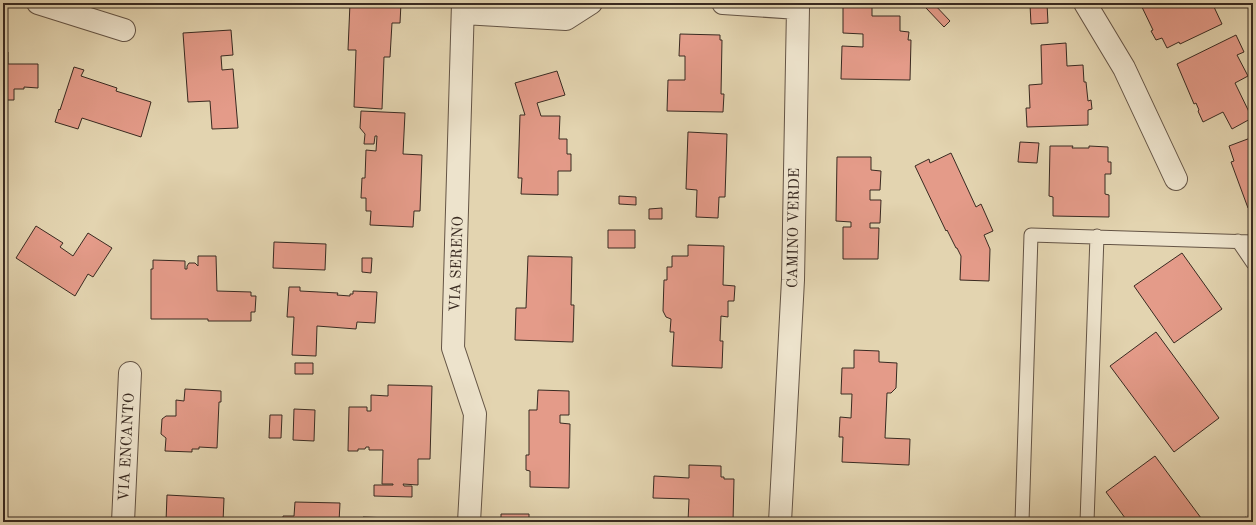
<svg xmlns="http://www.w3.org/2000/svg" width="1256" height="525" viewBox="0 0 1256 525" font-family="'Old Standard TT',serif">
	<style>
		.building { fill: #e49b89; stroke: #392a21 }
		.lines { fill: none; stroke-linecap: round; stroke-linejoin: round }
		.lane-casing { stroke: #645445; stroke-width: 15 }
		.street-casing { stroke: #645445; stroke-width: 24 }
		.path { stroke: #392a21; stroke-width: 2.5; stroke-dasharray: 3 2; stroke-linecap: butt }
		.lane { stroke: #ede3cc; stroke-width: 13 }
		.street { stroke: #ede3cc; stroke-width: 22 }
		.labels { text-anchor: middle; stroke-width: 3; stroke-linejoin: round; paint-order: stroke }
		.street-label { font-size: 15px; fill: #392a21; stroke: #ede3cc }
	</style>
	<rect width="100%" height="100%" fill="#e3d4b0"/>
	<filter id="stains"><feTurbulence type="fractalNoise" baseFrequency=".005" numOctaves="4"/><feColorMatrix values="0 0 0 0 .2 0 0 0 0 .09 0 0 0 0 .02 0 0 0 .5 -.17"/></filter>
	<radialGradient id="worn" r=".72"><stop offset=".6" stop-color="#630" stop-opacity="0"/><stop offset="1" stop-color="#630" stop-opacity=".3"/></radialGradient>
	<path class="building" d="M 188,3 L 248,3 L 248,5 L 188,4 Z
		M 350,3 L 401,3 L 400,23 L 392,23 L 390,57 L 384,57 L 382,109 L 354,107 L 356,50 L 348,50 Z
		M 843,3 L 872,3 L 872,16 L 900,16 L 900,31 L 909,32 L 908,40 L 911,40 L 910,80 L 841,79 L 842,46 L 863,47 L 863,34 L 843,33 Z
		M 931,3 L 933,3 L 950,21 L 944,27 L 926,8 Z
		M 1140,3 L 1211,3 L 1213,7 L 1214,7 L 1222,24 L 1180,44 L 1179,42 L 1167,48 L 1162,38 L 1156,40 L 1151,31 L 1153,30 Z
		M 1047,4 L 1048,23 L 1031,24 L 1030,5 Z
		M 231,30 L 233,55 L 221,56 L 222,70 L 233,69 L 238,128 L 212,129 L 210,101 L 188,102 L 183,33 Z
		M 680,34 L 720,35 L 720,40 L 722,40 L 721,94 L 724,94 L 723,112 L 667,111 L 668,80 L 685,80 L 685,56 L 679,56 Z
		M 1236,35 L 1244,52 L 1237,55 L 1248,76 L 1235,83 L 1252,118 L 1232,129 L 1223,112 L 1203,122 L 1198,111 L 1199,110 L 1196,103 L 1194,104 L 1177,64 Z
		M 1066,43 L 1067,66 L 1083,65 L 1084,82 L 1086,82 L 1088,101 L 1091,100 L 1092,109 L 1088,110 L 1088,125 L 1027,127 L 1026,108 L 1030,108 L 1029,85 L 1042,84 L 1041,45 Z
		M 3,52 L 8,52 L 8,64 L 38,64 L 38,88 L 24,87 L 24,89 L 14,89 L 14,100 L 3,100 Z
		M 74,67 L 84,70 L 81,76 L 117,88 L 116,91 L 151,102 L 141,137 L 82,118 L 78,129 L 55,122 L 59,109 L 60,110 Z
		M 557,71 L 565,95 L 537,103 L 541,116 L 560,116 L 559,139 L 567,139 L 567,154 L 571,154 L 571,171 L 558,171 L 558,195 L 521,194 L 522,178 L 518,178 L 520,115 L 525,115 L 515,83 Z
		M 361,111 L 405,113 L 403,154 L 422,155 L 420,211 L 414,211 L 413,227 L 370,225 L 371,211 L 366,211 L 366,198 L 361,198 L 362,178 L 365,178 L 366,150 L 376,151 L 377,136 L 375,136 L 374,144 L 364,144 L 365,134 L 360,128 Z
		M 688,132 L 727,134 L 725,197 L 719,197 L 718,218 L 696,217 L 697,190 L 686,189 Z
		M 1253,137 L 1253,206 L 1248,208 L 1231,162 L 1234,161 L 1229,146 Z
		M 1020,142 L 1039,143 L 1037,163 L 1018,162 Z
		M 1050,146 L 1073,146 L 1072,148 L 1089,148 L 1089,146 L 1108,147 L 1108,162 L 1111,162 L 1111,174 L 1105,174 L 1105,194 L 1109,195 L 1109,217 L 1053,216 L 1053,197 L 1049,196 Z
		M 951,153 L 976,207 L 981,204 L 993,231 L 984,235 L 990,249 L 989,281 L 960,280 L 961,256 L 957,248 L 956,248 L 947,230 L 946,231 L 915,166 L 929,159 L 930,163 Z
		M 837,157 L 871,157 L 871,170 L 881,171 L 880,190 L 870,190 L 870,200 L 881,200 L 880,223 L 870,223 L 870,228 L 879,228 L 878,259 L 843,259 L 843,227 L 851,227 L 851,222 L 836,221 Z
		M 619,196 L 636,197 L 636,205 L 619,204 Z
		M 662,208 L 662,219 L 649,219 L 649,209 Z
		M 36,226 L 63,243 L 60,247 L 73,256 L 88,233 L 112,248 L 93,277 L 88,274 L 75,296 L 16,258 Z
		M 608,230 L 635,230 L 635,248 L 608,248 Z
		M 274,242 L 326,244 L 325,270 L 273,268 Z
		M 688,245 L 724,246 L 723,285 L 735,286 L 734,301 L 728,301 L 728,317 L 721,316 L 720,341 L 723,341 L 722,368 L 672,366 L 674,332 L 670,332 L 671,319 L 666,317 L 663,311 L 664,280 L 667,280 L 667,267 L 672,267 L 672,256 L 688,256 Z
		M 1182,253 L 1222,309 L 1174,343 L 1134,286 Z
		M 198,256 L 216,256 L 217,291 L 251,292 L 251,296 L 256,296 L 255,312 L 251,312 L 251,321 L 208,321 L 208,319 L 151,319 L 151,269 L 153,269 L 153,260 L 185,261 L 185,269 L 187,269 L 187,266 L 189,263 L 195,263 L 198,266 Z
		M 528,256 L 572,257 L 571,305 L 574,305 L 573,342 L 515,340 L 516,308 L 526,308 Z
		M 362,258 L 372,258 L 371,273 L 362,272 Z
		M 289,287 L 300,287 L 300,291 L 338,293 L 337,295 L 350,296 L 350,294 L 353,294 L 353,291 L 377,292 L 375,323 L 357,322 L 356,329 L 317,326 L 316,356 L 292,355 L 294,317 L 287,317 Z
		M 1156,332 L 1219,418 L 1174,452 L 1110,366 Z
		M 854,350 L 879,351 L 879,362 L 897,363 L 896,388 L 891,393 L 887,393 L 885,438 L 910,439 L 909,465 L 842,462 L 843,437 L 839,437 L 840,417 L 851,418 L 852,394 L 841,394 L 842,368 L 854,368 Z
		M 295,363 L 313,363 L 313,374 L 295,374 Z
		M 388,385 L 432,386 L 430,459 L 418,459 L 418,485 L 403,484 L 404,486 L 412,486 L 412,497 L 374,496 L 374,485 L 393,485 L 393,484 L 382,484 L 383,450 L 369,450 L 369,447 L 366,447 L 365,449 L 358,449 L 358,451 L 348,451 L 349,407 L 367,407 L 367,411 L 371,411 L 371,395 L 388,396 Z
		M 185,389 L 221,391 L 221,402 L 219,402 L 217,448 L 199,447 L 199,449 L 192,449 L 192,452 L 165,451 L 166,438 L 161,434 L 162,419 L 166,416 L 176,416 L 176,400 L 184,401 Z
		M 538,390 L 569,391 L 569,415 L 560,415 L 560,423 L 570,424 L 569,488 L 530,487 L 530,471 L 526,470 L 526,455 L 529,455 L 529,410 L 537,410 Z
		M 294,409 L 315,410 L 314,441 L 293,440 Z
		M 270,415 L 282,415 L 281,438 L 269,438 Z
		M 1155,456 L 1204,522 L 1128,522 L 1106,492 Z
		M 689,465 L 721,466 L 721,477 L 724,477 L 724,479 L 734,479 L 733,522 L 688,522 L 689,499 L 653,498 L 654,476 L 689,478 Z
		M 167,495 L 224,498 L 223,522 L 166,522 Z
		M 295,502 L 340,503 L 339,522 L 283,522 L 283,516 L 294,516 Z
		M 501,514 L 529,514 L 529,522 L 501,522 Z
		M 363,517 L 391,518 L 390,522 L 363,522 Z
		M 540,521 L 580,522 L 540,522 Z"/>
	<g class="lines">
		<g class="lane-casing">
			<path id="lane" d="M 1238,241 L 1253,263
				M 1022,522 L 1031,235 L 1253,242
				M 1087,522 L 1097,236"/>
		</g>
		<g class="street-casing">
			<path id="street" d="M 38,3 L 124,30
				M 463,3 L 453,348 L 475,414 L 469,522
				M 723,3 L 798,8 L 793,280 L 780,522
				M 1085,3 L 1124,68 L 1176,179
				M 463,13 L 566,19 L 591,3
				M 123,522 L 130,373"/>
		</g>
		<path class="path" d="M 1240,522 L 1253,513"/>
		<use href="#lane" class="lane"/>
		<use href="#street" class="street"/>
	</g>
	<g class="labels">
		<g class="street-label">
			<text transform="translate(793 228) rotate(-89)" y="5">CAMINO VERDE</text>
			<text transform="translate(456 264) rotate(-88)" y="5">VIA SERENO</text>
			<text transform="translate(126 447) rotate(-87)" y="5">VIA ENCANTO</text>
		</g>
	</g>
	<rect width="1256" height="525" fill="none" stroke="#e3d4b0" stroke-width="16"/>
	<rect x="4" y="4" width="1248" height="517" fill="none" stroke="#392a21" stroke-width="2"/>
	<rect x="8" y="8" width="1240" height="509" fill="none" stroke="#392a21"/>
	<rect width="100%" height="100%" filter="url(#stains)"/>
	<rect width="100%" height="100%" fill="url(#worn)"/>
</svg>
